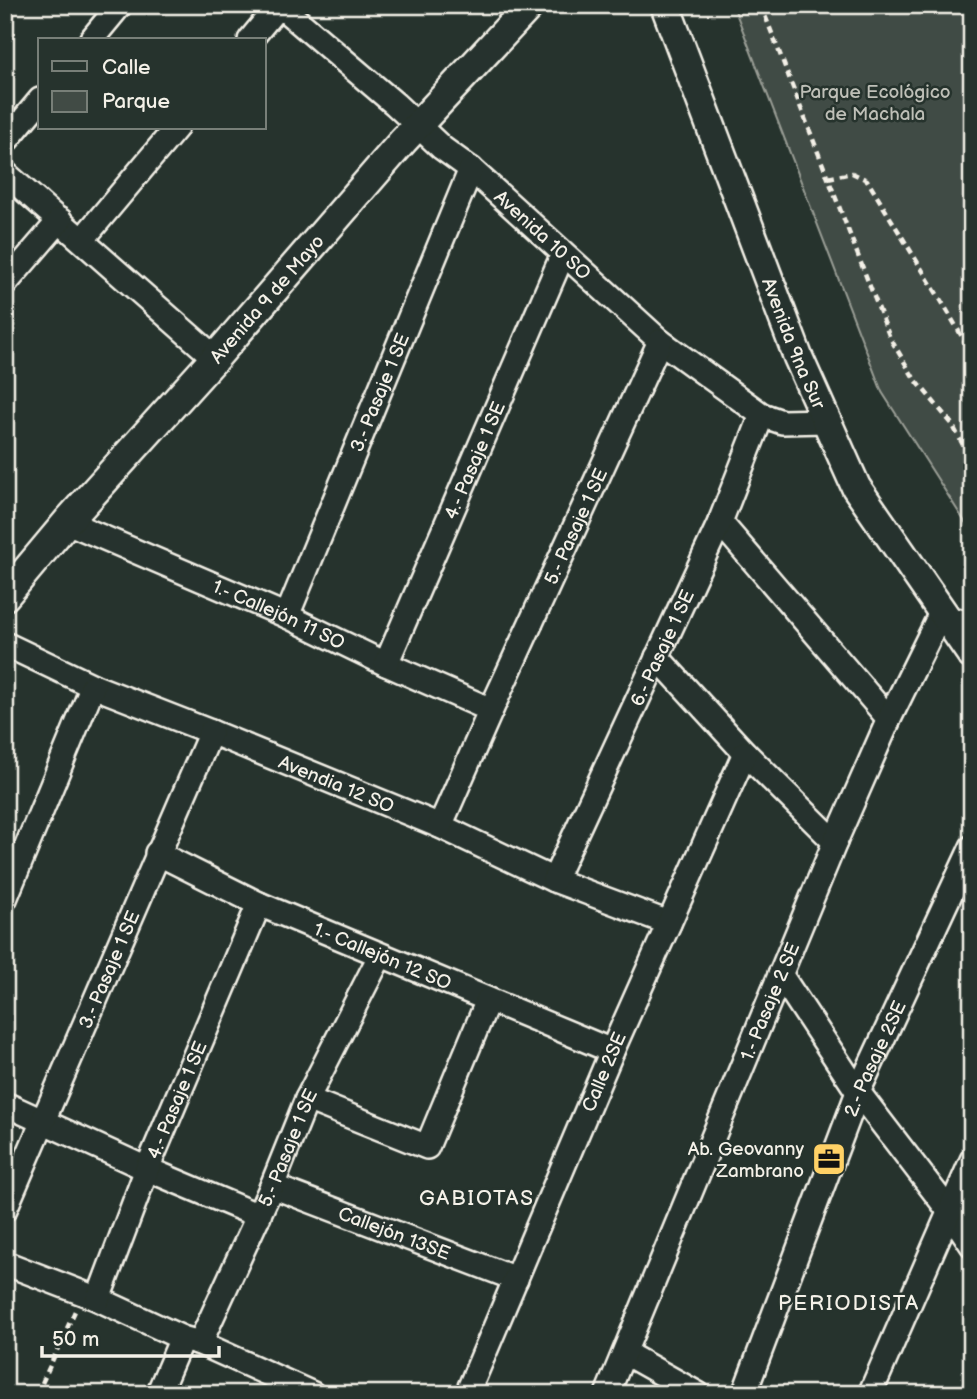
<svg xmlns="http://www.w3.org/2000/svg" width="977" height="1399" viewBox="0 0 977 1399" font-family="'Balsamiq Sans',sans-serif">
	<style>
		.green { fill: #414b45; stroke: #9a9e96; stroke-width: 2 }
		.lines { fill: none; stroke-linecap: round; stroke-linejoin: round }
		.service-casing { stroke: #f4f1e8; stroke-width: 16 }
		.minor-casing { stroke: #f4f1e8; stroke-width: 28 }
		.tertiary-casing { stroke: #f4f1e8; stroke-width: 33 }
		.path { stroke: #f4f1e8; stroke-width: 4.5; stroke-dasharray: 7 5; stroke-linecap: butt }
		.service { stroke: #26332d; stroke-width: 10 }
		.minor { stroke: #26332d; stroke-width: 23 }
		.tertiary { stroke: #26332d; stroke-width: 28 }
		.labels { text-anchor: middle; stroke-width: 5; stroke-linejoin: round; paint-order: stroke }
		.park-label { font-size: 19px; fill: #bebfb7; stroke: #26332d }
		.street-label { font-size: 19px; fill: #f4f1e8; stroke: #26332d }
		.poi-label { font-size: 19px; fill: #f4f1e8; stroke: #26332d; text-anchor: end }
		.neighbourhood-label { font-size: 21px; letter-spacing: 2px; fill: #f4f1e8; stroke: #26332d }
	</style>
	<rect width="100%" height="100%" fill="#26332d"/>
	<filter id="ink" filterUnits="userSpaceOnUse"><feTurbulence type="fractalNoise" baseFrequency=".0143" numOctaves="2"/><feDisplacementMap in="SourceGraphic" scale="14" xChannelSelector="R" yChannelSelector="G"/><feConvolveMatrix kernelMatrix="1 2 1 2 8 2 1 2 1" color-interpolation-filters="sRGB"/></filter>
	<g filter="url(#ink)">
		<path class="green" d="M 733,5 L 972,5 L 972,533 L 882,392 Z"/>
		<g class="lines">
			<g class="service-casing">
				<path id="service" d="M 947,612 L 972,617"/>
			</g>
			<g class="minor-casing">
				<g id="minor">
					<path id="s1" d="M 279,5 L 395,104 L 442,148 L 471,169 L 660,341 L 762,415 L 782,422 L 826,421"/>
					<path d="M 91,40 L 120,5"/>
					<path d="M 250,40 L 279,5"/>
					<path d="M 5,142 L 40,100"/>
					<path d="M 5,173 L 215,358"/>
					<path d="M 82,240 L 176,128"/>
					<path d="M 5,284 L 60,220"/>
					<path id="s2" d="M 67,522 L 287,616 L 386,664 L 491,710"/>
					<path d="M 720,522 L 889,719"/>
					<path id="s3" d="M 287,616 L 471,169"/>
					<path id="s4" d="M 5,644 L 93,686 L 211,732 L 440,826 L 554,880 L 669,923"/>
					<path d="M 657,657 L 745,753 L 835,842"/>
					<path id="s5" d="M 386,664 L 563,254"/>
					<path id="s6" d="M 440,826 L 491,710 L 660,341"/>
					<path id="s7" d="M 157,853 L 259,904 L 612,1051"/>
					<path id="s8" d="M 554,880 L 720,522 L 762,415"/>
					<path d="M 5,899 L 93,686"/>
					<path d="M 780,974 L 858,1092 L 950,1212 L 972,1245"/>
					<path d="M 307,1099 L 427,1147 L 488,1000"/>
					<path d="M 5,1104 L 147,1169 L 259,1216"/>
					<path id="s9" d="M 272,1186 L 516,1279"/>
					<path id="s10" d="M 5,1209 L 211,732"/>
					<path d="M 5,1263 L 98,1299 L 182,1338 L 200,1343 L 313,1394"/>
					<path id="s11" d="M 98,1299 L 147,1169 L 259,904"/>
					<path id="s12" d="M 200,1343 L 272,1186 L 307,1099 L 380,956"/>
					<path d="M 625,1353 L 698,1394"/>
					<path d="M 158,1394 L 182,1338"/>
					<path id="s13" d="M 467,1394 L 612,1051 L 745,753"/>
					<path id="s14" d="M 607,1394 L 835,842 L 889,719 L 942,611"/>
					<path id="s15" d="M 744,1394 L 858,1092 L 972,847"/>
					<path d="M 870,1394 L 972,1160"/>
				</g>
			</g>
			<g class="tertiary-casing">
				<g id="tertiary">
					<path id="s16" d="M 665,5 L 798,357 L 856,487 L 972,655"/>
					<path id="s17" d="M 5,596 L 67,522 L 215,358 L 403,141 L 530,5"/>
				</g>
			</g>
			<path class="path" d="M 761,5 L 890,338 L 914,378 L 952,424 L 972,462
				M 828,178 L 852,173 L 867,180 L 945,307 L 972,354
				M 37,1394 L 75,1311"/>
			<use href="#service" class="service"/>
			<use href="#minor" class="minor"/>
			<use href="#tertiary" class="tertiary"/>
		</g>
	</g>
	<defs>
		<g id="office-square" transform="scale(1.75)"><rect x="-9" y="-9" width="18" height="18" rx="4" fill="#ffd166" stroke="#26332d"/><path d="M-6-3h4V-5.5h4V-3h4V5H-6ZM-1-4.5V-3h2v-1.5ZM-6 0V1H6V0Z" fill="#111"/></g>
	</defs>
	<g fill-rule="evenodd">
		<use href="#office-square" x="829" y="1159"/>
	</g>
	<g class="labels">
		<g class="park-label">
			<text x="875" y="98">Parque Ecológico<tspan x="875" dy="22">de Machala</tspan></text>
		</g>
		<g class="street-label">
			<text dy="7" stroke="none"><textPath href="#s1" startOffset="350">Avenida 10 SO</textPath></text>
			<text dy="7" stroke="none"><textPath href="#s17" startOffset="396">Avenida 9 de Mayo</textPath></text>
			<text dy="7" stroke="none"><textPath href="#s16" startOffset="362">Avenida 9na Sur</textPath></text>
			<text dy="7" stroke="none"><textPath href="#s3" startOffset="242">3.- Pasaje 1 SE</textPath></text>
			<text dy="7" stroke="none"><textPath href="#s5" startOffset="222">4.- Pasaje 1 SE</textPath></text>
			<text dy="7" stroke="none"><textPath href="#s6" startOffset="329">5.- Pasaje 1 SE</textPath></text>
			<text dy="7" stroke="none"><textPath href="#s2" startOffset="231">1.- Callejón 11 SO</textPath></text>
			<text dy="7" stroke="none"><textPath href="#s8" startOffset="256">6.- Pasaje 1 SE</textPath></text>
			<text dy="7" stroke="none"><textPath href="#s4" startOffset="360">Avendia 12 SO</textPath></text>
			<text dy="7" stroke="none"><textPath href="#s7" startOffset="248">1.- Callejón 12 SO</textPath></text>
			<text dy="7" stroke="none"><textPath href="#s10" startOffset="261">3.- Pasaje 1 SE</textPath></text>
			<text dy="7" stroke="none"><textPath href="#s14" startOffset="425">1.- Pasaje 2 SE</textPath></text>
			<text dy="7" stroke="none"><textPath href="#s15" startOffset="360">2.- Pasaje 2SE</textPath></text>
			<text dy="7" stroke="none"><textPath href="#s13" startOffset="350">Calle 2SE</textPath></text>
			<text dy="7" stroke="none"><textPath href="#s11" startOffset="214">4.- Pasaje 1 SE</textPath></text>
			<text dy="7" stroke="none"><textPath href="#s12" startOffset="214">5.- Pasaje 1 SE</textPath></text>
			<text dy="7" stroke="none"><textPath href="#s9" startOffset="131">Callejón 13SE</textPath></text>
		</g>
		<g class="poi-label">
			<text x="804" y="1155">Ab. Geovanny<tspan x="804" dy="22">Zambrano</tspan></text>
		</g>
		<g class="neighbourhood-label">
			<text x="477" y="1205">GABIOTAS</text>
			<text x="849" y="1310">PERIODISTA</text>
		</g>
	</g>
	<rect width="977" height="1399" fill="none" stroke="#26332d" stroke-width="28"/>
	<rect x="14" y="14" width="949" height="1371" fill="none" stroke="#f4f1e8" stroke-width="2.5" filter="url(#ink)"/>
	<rect x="38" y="38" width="228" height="91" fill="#26332d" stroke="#787f78" stroke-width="2"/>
	<rect x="52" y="61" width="35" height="10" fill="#26332d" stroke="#787f78" stroke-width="2"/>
	<text x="102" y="74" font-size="21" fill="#f4f1e8">Calle</text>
	<rect x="52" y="91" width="35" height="21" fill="#414b45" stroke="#787f78" stroke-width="2"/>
	<text x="102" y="108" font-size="21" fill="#f4f1e8">Parque</text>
	<path d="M42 1346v10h177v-10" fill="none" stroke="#f4f1e8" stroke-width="3.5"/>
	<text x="52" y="1346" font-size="21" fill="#f4f1e8" stroke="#26332d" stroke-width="5" paint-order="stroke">50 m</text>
</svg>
